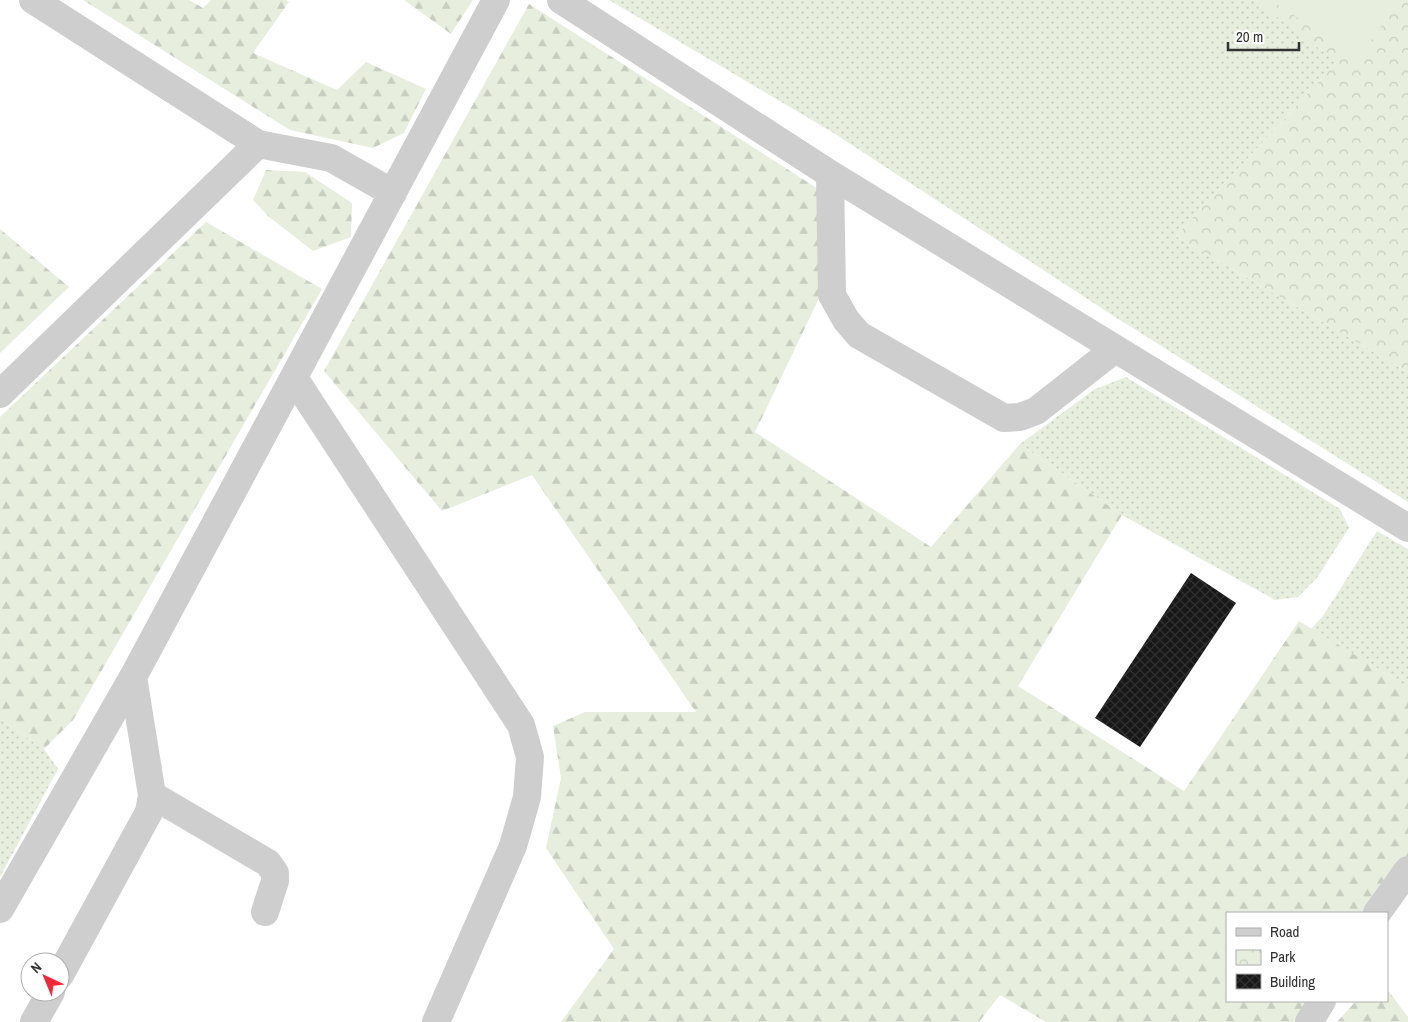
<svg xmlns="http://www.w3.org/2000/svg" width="1408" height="1022" viewBox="0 0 1408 1022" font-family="'Archivo Narrow',sans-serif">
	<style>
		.grass { fill: url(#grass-dots) }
		.forest { fill: url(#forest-firs) }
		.park { fill: url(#park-crowns) }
		.garden { fill: #e7eede }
		.building { fill: url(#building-cross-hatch) }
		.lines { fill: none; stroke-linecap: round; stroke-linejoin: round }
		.minor { stroke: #cecece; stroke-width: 28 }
	</style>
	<defs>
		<pattern id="grass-dots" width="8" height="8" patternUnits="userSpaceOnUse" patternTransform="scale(1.25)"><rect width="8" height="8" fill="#e7eede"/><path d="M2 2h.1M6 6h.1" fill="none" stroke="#c7cdbf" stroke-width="1.8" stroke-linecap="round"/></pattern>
		<pattern id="forest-firs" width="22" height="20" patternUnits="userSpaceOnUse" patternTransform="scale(1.25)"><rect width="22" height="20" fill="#e7eede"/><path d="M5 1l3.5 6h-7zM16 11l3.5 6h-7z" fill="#c7cdbf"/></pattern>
		<pattern id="park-crowns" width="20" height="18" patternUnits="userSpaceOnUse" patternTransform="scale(1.25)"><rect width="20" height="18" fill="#e7eede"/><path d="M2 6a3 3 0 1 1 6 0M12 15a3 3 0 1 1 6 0" fill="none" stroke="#c7cdbf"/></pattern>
		<pattern id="building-cross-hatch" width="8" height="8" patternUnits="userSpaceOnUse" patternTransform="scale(1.25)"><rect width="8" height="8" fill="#181818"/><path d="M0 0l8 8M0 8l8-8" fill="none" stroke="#313131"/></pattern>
	</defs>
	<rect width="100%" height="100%" fill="#fff"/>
	<path class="grass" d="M 609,0 L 1254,0 L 1338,61 L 1176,236 L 1408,372 L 1408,502 L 1109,313 L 832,132 Z
		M 1126,377 L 1340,509 L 1349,528 L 1317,578 L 1298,597 L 1275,600 L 1122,515 L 1020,444 L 1095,389 Z
		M 1377,531 L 1408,549 L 1408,687 L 1311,629 L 1323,616 Z
		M 0,719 L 44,749 L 58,769 L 0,877 Z"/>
	<path class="forest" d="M 83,0 L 189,0 L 203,8 L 211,0 L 286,0 L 289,2 L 253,53 L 337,90 L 366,62 L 426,89 L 404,133 L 373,148 L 290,130 Z
		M 404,0 L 473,0 L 451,34 Z
		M 529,4 L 826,194 L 823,290 L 755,432 L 931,547 L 1020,444 L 1122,515 L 1018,686 L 1184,791 L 1299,621 L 1408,687 L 1408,857 L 1370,913 L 1227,913 L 1227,1001 L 1311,1001 L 1297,1022 L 1046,1022 L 1000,995 L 979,1022 L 561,1022 L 614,949 L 546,848 L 561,778 L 553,726 L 585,712 L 696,712 L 532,475 L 442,511 L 324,371 Z
		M 266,170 L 305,172 L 352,203 L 351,237 L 313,251 L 268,216 L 253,200 Z
		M 206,222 L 322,289 L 73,720 L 44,749 L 0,719 L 0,417 Z
		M 0,229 L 69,287 L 0,353 Z
		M 1387,989 L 1408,1017 L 1408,1022 L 1337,1022 L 1356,1001 L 1387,1001 Z"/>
	<path class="park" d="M 1254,0 L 1408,0 L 1408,372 L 1176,236 L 1337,62 Z"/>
	<path class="garden" d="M 1271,0 L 1384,0 L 1394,7 L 1359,59 Z"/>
	<path class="building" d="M 1191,573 L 1236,603 L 1140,747 L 1095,718 Z"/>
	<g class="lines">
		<path class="minor" d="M 33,0 L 258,144
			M 561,0 L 830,174 L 1408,528
			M 830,174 L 832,295 L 846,320 L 859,335 L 1004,418 L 1020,417 L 1036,411 L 1115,349
			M 294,378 L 521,725 L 530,757 L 527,797 L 513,846 L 436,1022
			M 0,394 L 258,144 L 331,158 L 393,193
			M 152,795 L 268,863 L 275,873 L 275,881 L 265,912
			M 0,909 L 133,677 L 496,0
			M 1377,913 L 1408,870
			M 60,975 L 149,812 L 152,795 L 133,677
			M 34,1022 L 51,992
			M 1309,1022 L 1322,1001"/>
	</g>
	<rect x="1226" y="912" width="162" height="90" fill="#ffffff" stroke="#adadad"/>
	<rect x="1236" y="928" width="25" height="8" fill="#cecece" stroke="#adadad"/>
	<text x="1270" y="937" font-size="15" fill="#313131">Road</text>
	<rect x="1236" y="950" width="25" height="15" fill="url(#park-crowns)" stroke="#adadad"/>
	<text x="1270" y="962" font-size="15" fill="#313131">Park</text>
	<rect x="1236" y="974" width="25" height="15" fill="url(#building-cross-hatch)" stroke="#adadad"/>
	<text x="1270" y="987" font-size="15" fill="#313131">Building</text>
	<g transform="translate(45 977) rotate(316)"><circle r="24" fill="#ffffff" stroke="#adadad"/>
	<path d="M0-4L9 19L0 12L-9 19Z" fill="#f32736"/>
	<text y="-8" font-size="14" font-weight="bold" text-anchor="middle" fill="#313131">N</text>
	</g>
	<path d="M1228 42v8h71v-8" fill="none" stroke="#313131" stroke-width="2.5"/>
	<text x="1236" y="42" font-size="15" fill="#313131" stroke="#ffffff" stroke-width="4" paint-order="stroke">20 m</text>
</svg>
